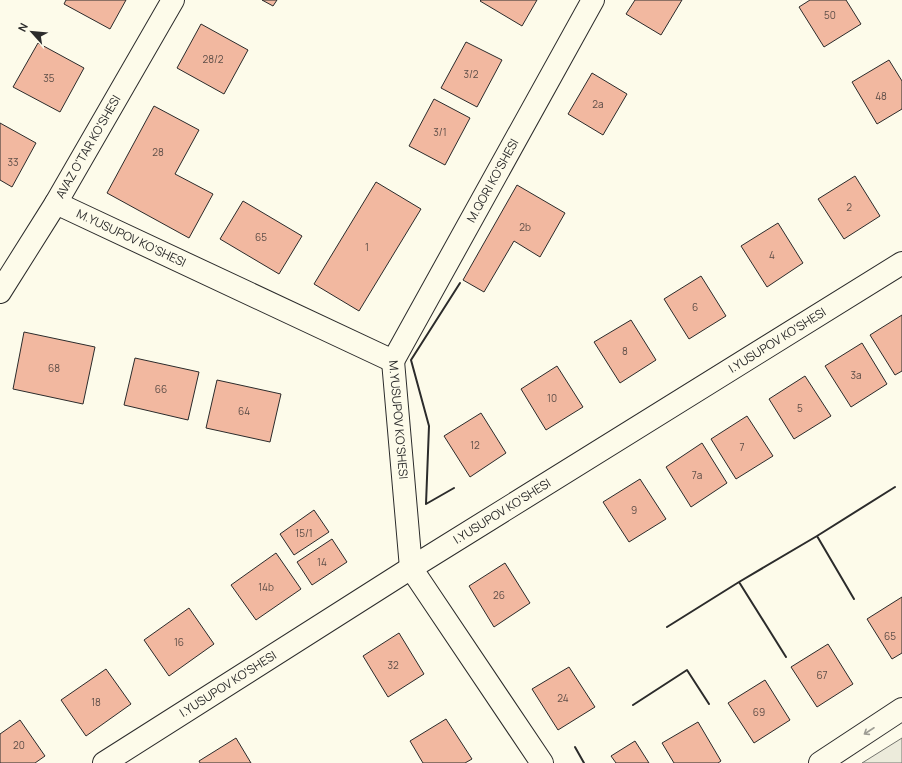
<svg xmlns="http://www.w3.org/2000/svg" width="902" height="763" viewBox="0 0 902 763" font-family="Manrope,sans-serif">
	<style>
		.green { fill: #ecebdb; stroke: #74746e }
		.building { fill: #f2b8a0; stroke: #2b2b2b }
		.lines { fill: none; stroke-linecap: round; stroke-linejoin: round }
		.street-casing { stroke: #2b2b2b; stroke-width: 24 }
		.secondary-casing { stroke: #2b2b2b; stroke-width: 24 }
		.street { stroke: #fdfbea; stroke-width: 22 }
		.secondary { stroke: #fdfbea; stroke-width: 22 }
		.wall { stroke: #2b2b2b; stroke-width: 2 }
		.oneway { stroke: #9e9d94 }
		.labels { text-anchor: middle; stroke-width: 3; stroke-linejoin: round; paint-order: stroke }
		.number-label { font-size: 10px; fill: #5d4e48 }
		.street-label { font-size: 12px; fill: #2b2b2b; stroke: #fdfbea }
	</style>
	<rect width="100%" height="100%" fill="#fdfbea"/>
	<path class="green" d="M 902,738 L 902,763 L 862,763 Z"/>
	<path class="building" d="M 66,0 L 126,0 L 110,29 L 64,4 Z
		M 262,0 L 277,0 L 273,6 Z
		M 481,0 L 537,0 L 522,26 L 480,1 Z
		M 635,0 L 682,0 L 661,35 L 626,14 Z
		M 810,0 L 846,0 L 861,24 L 824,47 L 799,7 Z
		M 201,24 L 248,50 L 224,94 L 177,68 Z
		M 466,42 L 502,60 L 477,107 L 441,88 Z
		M 38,43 L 84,68 L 60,112 L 13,87 Z
		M 889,60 L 902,81 L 902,109 L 877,124 L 852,82 Z
		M 592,73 L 627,94 L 603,135 L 568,114 Z
		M 434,99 L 470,118 L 445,165 L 409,146 Z
		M 154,106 L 199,130 L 175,174 L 213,194 L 189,238 L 107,193 Z
		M 0,123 L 36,143 L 12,187 L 0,180 Z
		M 855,176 L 880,216 L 844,239 L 818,199 Z
		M 376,182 L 421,209 L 359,311 L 314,284 Z
		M 517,185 L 565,213 L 540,257 L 514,241 L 484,292 L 463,280 Z
		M 243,201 L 302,236 L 279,274 L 220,239 Z
		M 778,223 L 803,263 L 767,287 L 741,246 Z
		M 701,276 L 726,316 L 689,339 L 664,299 Z
		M 902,315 L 902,371 L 895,375 L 870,335 Z
		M 631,320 L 656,360 L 620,383 L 594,342 Z
		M 24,332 L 95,347 L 83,404 L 13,389 Z
		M 862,343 L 887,384 L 851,407 L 825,366 Z
		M 135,358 L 199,372 L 188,420 L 124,405 Z
		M 557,366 L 583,407 L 546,430 L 521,389 Z
		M 805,376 L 831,416 L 794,439 L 769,399 Z
		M 217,380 L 281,394 L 270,442 L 206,428 Z
		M 481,413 L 506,453 L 470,477 L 444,436 Z
		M 747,416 L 773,456 L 736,479 L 711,439 Z
		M 702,443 L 727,483 L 691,507 L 666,467 Z
		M 640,479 L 666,519 L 629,542 L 603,502 Z
		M 314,510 L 329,532 L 294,555 L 280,534 Z
		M 332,539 L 347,562 L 312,585 L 297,562 Z
		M 276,553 L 301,589 L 256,620 L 231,585 Z
		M 505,563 L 530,603 L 494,627 L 469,586 Z
		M 902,597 L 902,653 L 892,659 L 867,619 Z
		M 189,608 L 214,644 L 169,676 L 144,640 Z
		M 399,633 L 424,674 L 388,697 L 363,656 Z
		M 828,644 L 853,684 L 817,707 L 791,667 Z
		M 569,667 L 595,707 L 558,730 L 532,689 Z
		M 106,669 L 131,704 L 86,736 L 61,700 Z
		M 765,680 L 790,720 L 754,743 L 728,703 Z
		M 446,719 L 472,759 L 465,763 L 423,763 L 410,741 Z
		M 20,720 L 45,756 L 35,763 L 0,763 L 0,734 Z
		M 698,722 L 721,761 L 718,763 L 674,763 L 662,743 Z
		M 236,738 L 251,763 L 200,763 L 199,761 Z
		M 635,741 L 649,763 L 616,763 L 611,756 Z"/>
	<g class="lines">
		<g class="street-casing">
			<g id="street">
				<path id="s1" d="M 56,203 L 393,361"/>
				<path id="s2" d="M 0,292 L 56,203 L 173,0"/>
				<path id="s3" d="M 393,361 L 411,568 L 542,763"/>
				<path id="s4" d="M 393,361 L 593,0"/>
				<path id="s5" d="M 104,763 L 411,568 L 902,263"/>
			</g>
		</g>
		<g class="secondary-casing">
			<path id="secondary" d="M 820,763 L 902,709"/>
		</g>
		<use href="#street" class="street"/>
		<use href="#secondary" class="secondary"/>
		<path class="wall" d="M 454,488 L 426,504 L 429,426 L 411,360 L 460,283
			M 817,536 L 895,487
			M 739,582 L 817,536 L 854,599
			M 667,627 L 739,582 L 786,657
			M 633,705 L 687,670 L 709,704
			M 575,747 L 584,763"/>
	</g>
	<defs><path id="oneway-shaft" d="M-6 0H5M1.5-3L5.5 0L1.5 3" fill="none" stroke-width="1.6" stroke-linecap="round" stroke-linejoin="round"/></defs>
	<use class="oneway" href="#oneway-shaft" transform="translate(869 731) rotate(147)"/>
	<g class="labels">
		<g class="number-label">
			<text x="830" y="19">50</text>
			<text x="213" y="63">28/2</text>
			<text x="471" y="78">3/2</text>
			<text x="49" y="82">35</text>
			<text x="881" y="100">48</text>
			<text x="598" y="108">2a</text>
			<text x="440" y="136">3/1</text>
			<text x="158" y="156">28</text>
			<text x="13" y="166">33</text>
			<text x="849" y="211">2</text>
			<text x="525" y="231">2b</text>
			<text x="261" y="241">65</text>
			<text x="367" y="251">1</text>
			<text x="772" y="259">4</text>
			<text x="695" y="311">6</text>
			<text x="625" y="355">8</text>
			<text x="54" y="372">68</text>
			<text x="856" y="379">3a</text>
			<text x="161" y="393">66</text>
			<text x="552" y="402">10</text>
			<text x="800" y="412">5</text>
			<text x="244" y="415">64</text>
			<text x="475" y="449">12</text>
			<text x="742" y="451">7</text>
			<text x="697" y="479">7a</text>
			<text x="634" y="514">9</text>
			<text x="304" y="537">15/1</text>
			<text x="322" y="566">14</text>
			<text x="266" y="591">14b</text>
			<text x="499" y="599">26</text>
			<text x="890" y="640">65</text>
			<text x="179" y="646">16</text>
			<text x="393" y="669">32</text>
			<text x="822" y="679">67</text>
			<text x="563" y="702">24</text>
			<text x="96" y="706">18</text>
			<text x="759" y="716">69</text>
			<text x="19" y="749">20</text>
		</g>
		<g class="street-label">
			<text dy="4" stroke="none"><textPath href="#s2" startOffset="170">AVAZ O'TAR KO'SHESI</textPath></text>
			<text dy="4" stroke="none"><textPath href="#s4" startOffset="206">M.QORI KO'SHESI</textPath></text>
			<text dy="4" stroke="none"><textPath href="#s1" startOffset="83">M.YUSUPOV KO'SHESI</textPath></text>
			<text dy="4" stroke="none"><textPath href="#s5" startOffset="795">I.YUSUPOV KO'SHESI</textPath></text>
			<text dy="4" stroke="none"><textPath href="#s3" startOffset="59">M.YUSUPOV KO'SHESI</textPath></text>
			<text dy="4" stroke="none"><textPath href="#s5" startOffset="471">I.YUSUPOV KO'SHESI</textPath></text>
			<text dy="4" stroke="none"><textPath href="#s5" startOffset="147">I.YUSUPOV KO'SHESI</textPath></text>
		</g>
	</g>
	<g transform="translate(32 32) rotate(297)" stroke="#fdfbea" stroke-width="3" paint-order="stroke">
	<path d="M0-3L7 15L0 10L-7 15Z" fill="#2b2b2b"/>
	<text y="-6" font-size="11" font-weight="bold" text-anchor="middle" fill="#2b2b2b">N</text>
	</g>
</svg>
